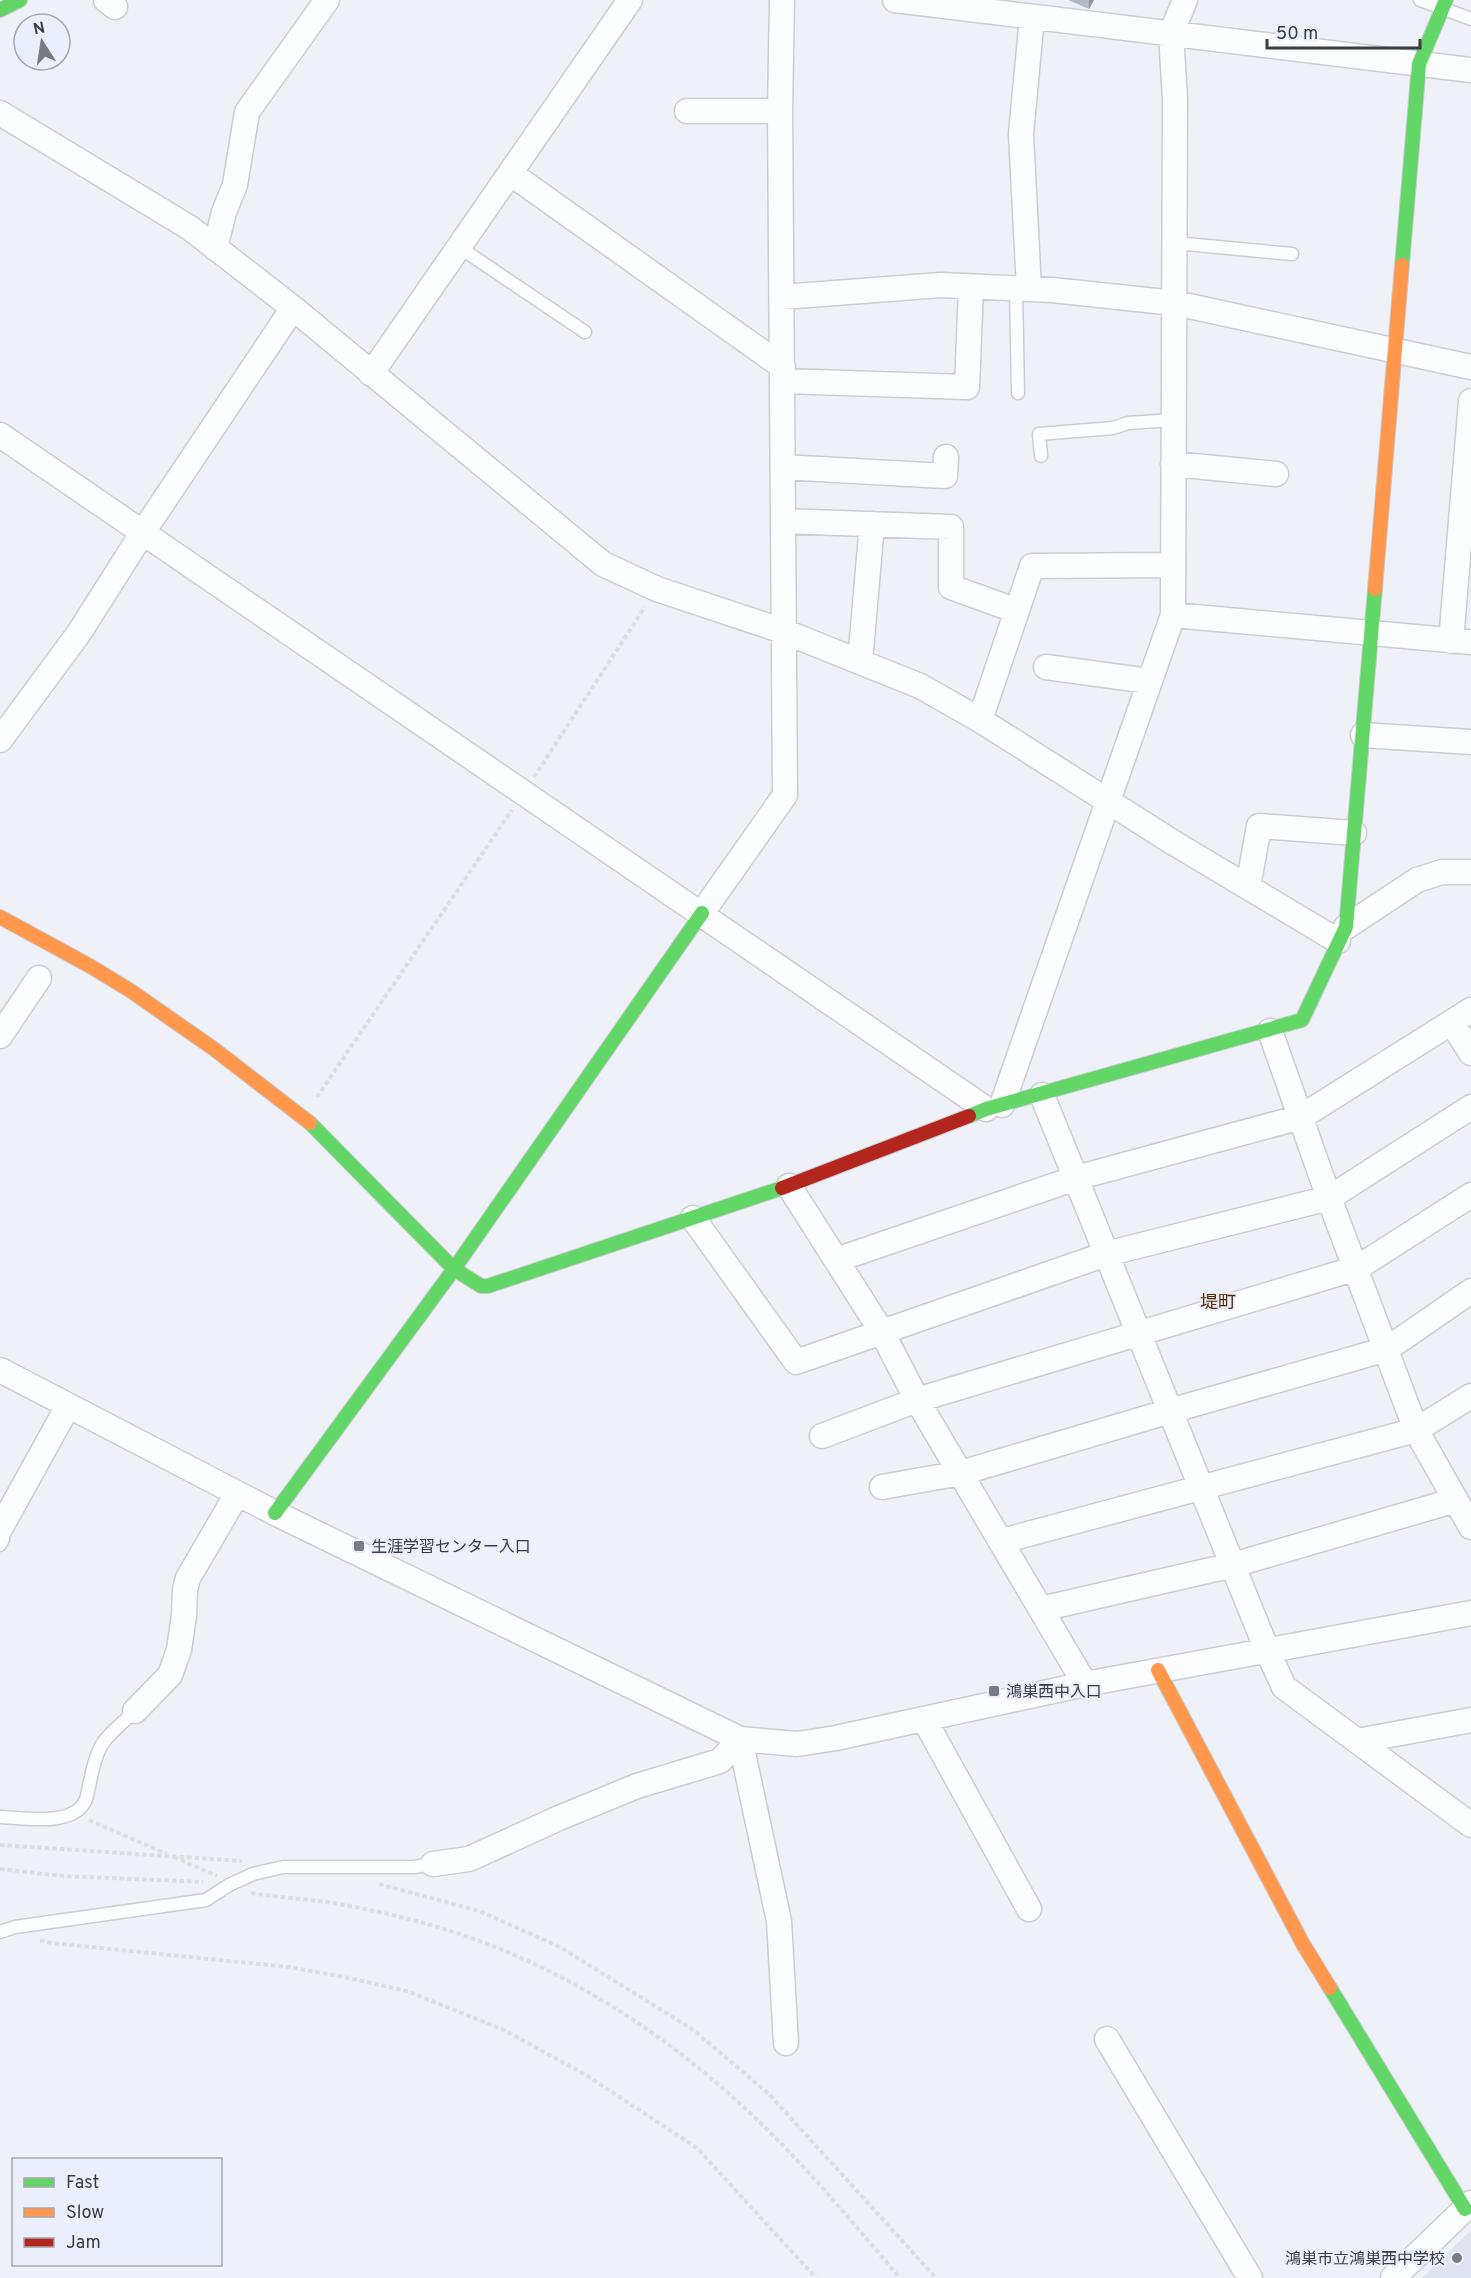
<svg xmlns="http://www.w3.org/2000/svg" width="1471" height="2278" viewBox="0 0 1471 2278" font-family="Overpass,'Noto Sans JP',sans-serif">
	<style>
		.built { fill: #dee3f0 }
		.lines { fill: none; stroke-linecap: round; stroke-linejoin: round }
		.lane-casing { stroke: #cbcdd3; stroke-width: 15 }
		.street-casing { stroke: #cbcdd3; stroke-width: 27 }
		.fast-casing { stroke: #cbcdd3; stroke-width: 16 }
		.slow-casing { stroke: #cbcdd3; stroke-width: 16 }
		.jam-casing { stroke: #cbcdd3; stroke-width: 16 }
		.path { stroke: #dddee0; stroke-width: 4; stroke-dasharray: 4.5 3; stroke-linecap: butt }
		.lane { stroke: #fcfdfe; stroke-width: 12 }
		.street { stroke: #fcfdfe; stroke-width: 24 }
		.fast { stroke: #63d668; stroke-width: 14 }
		.slow { stroke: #ff974d; stroke-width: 14 }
		.jam { stroke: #b3261e; stroke-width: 14 }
		.wall { fill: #b5b9c6 }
		.shaded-wall { fill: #9396a1 }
		.poi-dot { fill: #797b80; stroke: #ebeffb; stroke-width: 2 }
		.labels { text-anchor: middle; stroke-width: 4.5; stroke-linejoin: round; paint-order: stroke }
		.poi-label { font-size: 16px; fill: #3a3c40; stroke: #ebeffb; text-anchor: start }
		.neighbourhood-label { font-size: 18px; fill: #552b00; stroke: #ebeffb }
	</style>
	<rect width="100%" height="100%" fill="#eef1f8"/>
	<path class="built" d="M 1471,2231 L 1471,2278 L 1422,2278 L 1463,2238 Z"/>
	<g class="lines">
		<g class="lane-casing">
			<path id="lane" d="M 1420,0 L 1471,19
				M 1175,243 L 1292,254
				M 459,247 L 585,332
				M 1016,289 L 1018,393
				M 1041,456 L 1039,434 L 1113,428 L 1128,423 L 1174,420
				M 0,1531 L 3,1539 L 0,1545
				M 0,1817 C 24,1818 79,1828 87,1796 C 91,1779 92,1764 100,1748 C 107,1734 124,1722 135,1711
				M 0,1932 L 15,1927 L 206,1900 L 229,1885 L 253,1874 L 283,1867 L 414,1867 L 433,1864"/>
		</g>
		<g class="street-casing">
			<path id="street" d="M 106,0 L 115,7
				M 895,0 L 1471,70
				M 687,111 L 780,111
				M 0,113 L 190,228 L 293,308 L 603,564 L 657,589 L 783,631 L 920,686 L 980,720 L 1174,843 L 1338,941
				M 510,173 L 783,367
				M 215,248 L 224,212 L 235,185 L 247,112 L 327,0
				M 1029,289 L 1021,134 L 1032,17
				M 782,297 L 941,285 L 1052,290 L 1175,303 L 1471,367
				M 371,374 L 630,0
				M 783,381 L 967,387 L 971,287
				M 0,435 L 986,1109
				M 1173,464 L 1276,474
				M 783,467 L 945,476 L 946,457
				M 783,521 L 951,527 L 951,587 L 1017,611
				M 1173,615 L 1471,642
				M 1451,641 L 1471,401
				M 860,662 L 872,524
				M 1046,667 L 1149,681
				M 980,720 L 1032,566 L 1172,565
				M 1363,735 L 1471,742
				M 0,740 L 79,633 L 143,532 L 293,308
				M 1248,887 L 1259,826 L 1354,833
				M 702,913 L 785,795 L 780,111 L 782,0
				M 1346,927 L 1417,880 L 1442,872 L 1471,872
				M 1452,1023 L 1471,1053
				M 1270,1031 L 1329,1198 L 1416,1430 L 1471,1527
				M 0,1036 L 39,978
				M 1042,1095 L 1267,1650 L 1284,1687 L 1471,1825
				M 1002,1105 L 1173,615 L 1175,99 L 1171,34 L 1185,0
				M 789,1186 L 882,1332 L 917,1400 L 1085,1684
				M 693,1218 L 796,1362 L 1106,1254 L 1329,1198 L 1471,1107
				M 836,1260 L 1076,1178 L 1301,1117 L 1471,1010
				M 0,1370 L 275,1513 L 740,1739 L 797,1744 L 836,1738 L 1085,1684 L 1471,1613
				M 822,1436 L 917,1400 L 1357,1268 L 1471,1195
				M 882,1487 L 961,1473 L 1170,1411 L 1387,1349 L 1471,1291
				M 0,1529 L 68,1406
				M 1002,1541 L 1416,1430 L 1471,1396
				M 1041,1609 L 1233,1565 L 1456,1500
				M 135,1711 L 170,1675 L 179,1650 L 184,1615 L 185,1590 L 188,1578 L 237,1494
				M 924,1719 L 1029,1909
				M 740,1739 L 779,1921 L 786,2043
				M 1357,1741 L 1471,1720
				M 433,1864 L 469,1859 L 559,1818 L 637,1786 L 720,1761 L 740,1739
				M 1107,2039 L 1250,2278
				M 1393,2278 L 1471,2203"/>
		</g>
		<g class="fast-casing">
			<path id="fast" d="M 0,10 L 20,0
				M 1402,265 L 1419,64 L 1446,0
				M 969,1116 L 986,1109 L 1302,1020 L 1346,927 L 1375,589
				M 310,1123 L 454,1269 L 481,1286 L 488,1286 L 782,1188
				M 275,1513 L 454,1269 L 702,913
				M 1330,1988 L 1465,2209"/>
		</g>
		<g class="slow-casing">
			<path id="slow" d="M 1375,589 L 1402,265
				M 0,917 L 90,966 L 131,991 L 214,1049 L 310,1123
				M 1158,1670 L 1303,1944 L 1330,1988"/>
		</g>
		<g class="jam-casing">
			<path id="jam" d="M 782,1188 L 969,1116"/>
		</g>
		<path class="path" d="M 534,777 L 645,607
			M 317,1097 L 512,810
			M 89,1820 L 167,1854
			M 0,1845 L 242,1861
			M 174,1857 L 217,1876
			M 0,1869 L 63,1876 L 203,1882
			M 379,1884 L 479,1911 L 558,1946 L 692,2029 L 769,2094 L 936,2278
			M 251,1893 C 276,1897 302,1899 327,1902 C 358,1907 390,1914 420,1922 C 539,1954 647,2019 737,2101 C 797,2155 848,2217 900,2278
			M 40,1940 L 51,1943 L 289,1967 L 344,1977 L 407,1991 L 504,2030 L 586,2075 L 697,2148 L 816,2278"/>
		<use href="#lane" class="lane"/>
		<use href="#street" class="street"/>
		<use href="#fast" class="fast"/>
		<use href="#slow" class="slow"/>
		<use href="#jam" class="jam"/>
	</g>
	<path class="wall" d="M 1068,0 L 1094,0 L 1089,9 Z"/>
	<path class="shaded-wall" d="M 1089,0 L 1094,0 L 1089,9 Z"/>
	<g class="poi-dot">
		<rect x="353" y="1540" width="12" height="12" rx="3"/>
		<rect x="988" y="1685" width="12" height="12" rx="3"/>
		<circle cx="1457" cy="2258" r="6"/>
	</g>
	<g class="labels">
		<g class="poi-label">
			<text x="371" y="1552">生涯学習センター入口</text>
			<text x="1006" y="1697">鴻巣西中入口</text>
			<text x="1445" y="2264" text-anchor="end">鴻巣市立鴻巣西中学校</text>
		</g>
		<g class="neighbourhood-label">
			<text x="1218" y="1308">堤町</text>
		</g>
	</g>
	<rect x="12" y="2158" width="210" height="108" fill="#ebeffb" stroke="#a4a7b0" stroke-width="1.5"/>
	<rect x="24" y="2178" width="30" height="9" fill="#63d668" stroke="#a4a7b0" stroke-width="1.5"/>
	<text x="66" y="2188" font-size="18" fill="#3a3c40">Fast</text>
	<rect x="24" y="2208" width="30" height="9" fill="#ff974d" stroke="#a4a7b0" stroke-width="1.5"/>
	<text x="66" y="2218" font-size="18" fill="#3a3c40">Slow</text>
	<rect x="24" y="2238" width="30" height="9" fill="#b3261e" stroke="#a4a7b0" stroke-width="1.5"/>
	<text x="66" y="2248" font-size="18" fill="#3a3c40">Jam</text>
	<g transform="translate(42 42) rotate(348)"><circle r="28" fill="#ebeffb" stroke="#a4a7b0" stroke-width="1.5"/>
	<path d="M0-4.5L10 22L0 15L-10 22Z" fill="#797b80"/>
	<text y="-9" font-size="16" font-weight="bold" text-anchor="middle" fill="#3a3c40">N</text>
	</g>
	<path d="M1267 39v9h153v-9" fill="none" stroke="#3a3c40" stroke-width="3"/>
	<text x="1276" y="39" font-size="18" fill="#3a3c40" stroke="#ebeffb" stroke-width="4.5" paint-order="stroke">50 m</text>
</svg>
